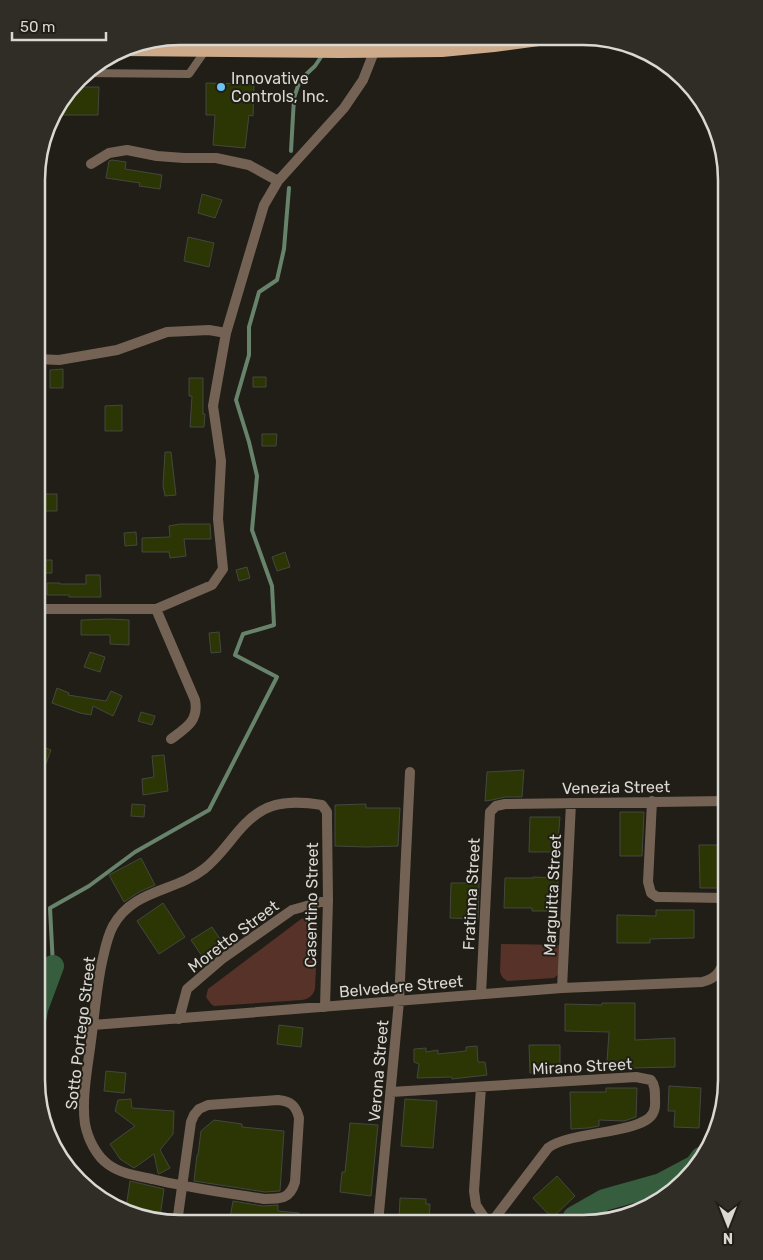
<svg xmlns="http://www.w3.org/2000/svg" width="763" height="1260" viewBox="0 0 763 1260" font-family="Rubik,sans-serif">
	<style>
		.green { fill: #573229 }
		.lines { fill: none; stroke-linecap: round; stroke-linejoin: round }
		.stream { stroke: #67836b; stroke-width: 4 }
		.river { stroke: #365e3e; stroke-width: 22 }
		.building { fill: #2c3605; stroke: #44473e }
		.lane { stroke: #746354; stroke-width: 8 }
		.street { stroke: #746354; stroke-width: 10 }
		.primary { stroke: #ccaa8a; stroke-width: 12 }
		.poi-dot { fill: #6bc3f2; stroke: #201e16; stroke-width: 2 }
		.labels { text-anchor: middle; stroke-width: 4; stroke-linejoin: round; paint-order: stroke }
		.poi-label { font-size: 16px; fill: #dad8d3; stroke: #201e16; text-anchor: start }
		.street-label { font-size: 16px; fill: #dad8d3; stroke: #201e16 }
		.rim { fill: none; stroke: #dad8d3; stroke-width: 2.5 }
	</style>
	<rect width="100%" height="100%" fill="#201e16"/>
	<path class="green" d="M 304,918 L 313,920 L 318,926 L 315,988 C 314,995 309,999 302,1000 L 214,1006 L 211,1004 L 206,997 L 208,989 L 301,919 Z
		M 501,944 L 562,945 L 559,974 L 554,978 L 508,981 C 503,979 501,976 500,971 Z"/>
	<g class="lines">
		<path class="stream" d="M 326,48 L 333,37
			M 291,151 L 294,98 L 300,80 L 315,66 L 323,54
			M 53,966 L 50,908 L 89,886 L 135,852 L 209,810 L 277,677 L 235,655 L 243,634 L 274,625 L 272,586 L 252,530 L 257,476 L 249,442 L 236,400 L 249,355 L 249,327 L 259,292 L 277,280 L 284,249 L 289,188"/>
		<path class="river" d="M 36,1016 L 37,1009 L 53,966
			M 573,1224 L 574,1217 L 604,1200 L 661,1184 L 695,1166 L 701,1158"/>
	</g>
	<path class="building" d="M 206,83 L 254,84 L 253,116 L 249,115 L 245,148 L 213,145 L 215,115 L 206,115 Z
		M 74,87 L 99,87 L 98,115 L 52,115 Z
		M 112,160 L 126,162 L 125,169 L 162,175 L 160,189 L 139,186 L 140,183 L 106,178 L 109,161 Z
		M 202,194 L 222,200 L 215,218 L 198,213 Z
		M 188,237 L 214,243 L 209,267 L 184,261 Z
		M 63,369 L 63,388 L 50,388 L 50,370 Z
		M 253,377 L 266,377 L 266,387 L 253,387 Z
		M 189,378 L 203,378 L 203,414 L 205,414 L 204,427 L 190,427 L 192,396 L 189,396 Z
		M 122,405 L 122,431 L 105,431 L 105,406 Z
		M 262,434 L 277,434 L 276,446 L 262,446 Z
		M 165,452 L 171,452 L 176,495 L 165,496 L 163,486 Z
		M 44,494 L 57,494 L 57,511 L 44,511 Z
		M 180,524 L 210,524 L 211,539 L 184,539 L 186,556 L 170,558 L 169,552 L 142,552 L 142,538 L 170,537 L 169,526 Z
		M 136,532 L 137,545 L 125,546 L 124,533 Z
		M 285,552 L 290,567 L 277,571 L 272,557 Z
		M 37,560 L 52,560 L 52,573 L 37,573 Z
		M 247,567 L 250,578 L 239,581 L 236,570 Z
		M 86,575 L 100,575 L 101,597 L 69,597 L 69,595 L 47,595 L 47,583 L 60,583 L 60,584 L 86,584 Z
		M 109,619 L 129,620 L 129,645 L 110,644 L 110,635 L 81,635 L 81,620 Z
		M 219,632 L 221,652 L 211,653 L 209,633 Z
		M 90,652 L 105,657 L 100,672 L 84,667 Z
		M 57,688 L 69,693 L 68,695 L 106,701 L 111,691 L 122,696 L 113,716 L 93,706 L 91,715 L 80,713 L 52,703 Z
		M 141,712 L 155,716 L 152,725 L 138,721 Z
		M 37,745 L 51,750 L 38,785 L 37,785 Z
		M 164,755 L 168,791 L 143,795 L 142,779 L 154,777 L 152,756 Z
		M 524,770 L 522,797 L 505,797 L 492,800 L 485,801 L 487,772 Z
		M 132,804 L 145,805 L 144,817 L 131,816 Z
		M 366,804 L 366,808 L 400,808 L 398,846 L 366,847 L 335,846 L 335,805 Z
		M 620,812 L 644,812 L 642,856 L 620,856 Z
		M 530,817 L 560,817 L 557,852 L 529,852 Z
		M 699,845 L 725,845 L 726,888 L 700,888 Z
		M 141,858 L 155,885 L 139,892 L 124,902 L 109,875 Z
		M 533,877 L 558,878 L 557,911 L 532,911 L 532,908 L 504,908 L 505,878 L 533,878 Z
		M 451,883 L 479,883 L 478,919 L 450,918 Z
		M 163,903 L 185,937 L 159,954 L 137,921 Z
		M 656,910 L 694,910 L 694,938 L 650,939 L 650,943 L 617,943 L 617,915 L 656,916 Z
		M 212,927 L 226,948 L 206,962 L 191,940 Z
		M 602,1003 L 635,1003 L 635,1040 L 675,1038 L 675,1067 L 633,1068 L 616,1068 L 616,1062 L 607,1062 L 609,1032 L 565,1031 L 565,1004 L 602,1005 Z
		M 279,1025 L 303,1028 L 301,1047 L 277,1044 Z
		M 529,1045 L 560,1045 L 560,1073 L 530,1073 Z
		M 477,1046 L 478,1062 L 485,1062 L 487,1075 L 452,1079 L 452,1077 L 417,1078 L 419,1064 L 414,1062 L 414,1049 L 426,1048 L 426,1052 L 438,1050 L 438,1054 L 466,1051 L 466,1047 Z
		M 106,1071 L 126,1073 L 124,1093 L 104,1091 Z
		M 669,1086 L 701,1088 L 699,1128 L 674,1127 L 675,1111 L 668,1111 Z
		M 606,1088 L 637,1088 L 636,1117 L 624,1121 L 599,1120 L 599,1126 L 588,1128 L 571,1129 L 570,1092 L 606,1092 Z
		M 131,1099 L 132,1108 L 174,1111 L 173,1134 L 160,1150 L 170,1168 L 159,1174 L 158,1173 L 154,1154 L 134,1168 L 120,1159 L 110,1144 L 135,1126 L 115,1111 L 118,1100 Z
		M 405,1099 L 437,1101 L 433,1148 L 401,1146 Z
		M 214,1120 L 242,1124 L 242,1127 L 284,1131 L 280,1191 L 265,1192 L 194,1181 L 197,1155 L 198,1155 L 201,1131 Z
		M 350,1123 L 378,1125 L 371,1196 L 340,1192 L 342,1172 L 345,1172 Z
		M 557,1176 L 575,1196 L 552,1218 L 533,1198 Z
		M 130,1181 L 164,1189 L 160,1217 L 141,1214 L 126,1208 Z
		M 400,1198 L 426,1199 L 426,1204 L 430,1204 L 429,1223 L 407,1223 L 407,1221 L 399,1221 Z
		M 233,1201 L 263,1206 L 278,1205 L 278,1211 L 299,1213 L 298,1223 L 229,1223 Z"/>
	<g class="lines">
		<path class="lane" d="M 84,73 L 189,74 L 205,51"/>
		<path class="street" d="M 91,164 L 109,153 L 127,150 L 157,156 L 184,158 L 216,158 L 249,165 L 278,181
			M 37,359 L 59,360 L 117,350 L 167,332 L 209,330 L 226,333
			M 37,609 L 156,609 L 212,585 L 223,569 L 218,519 L 221,461 L 213,406 L 226,333 L 264,205 L 278,181 L 344,108 L 363,80 L 374,52
			M 156,609 L 195,700 C 199,721 186,728 171,739
			M 652,801 L 648,882 L 651,893 L 657,897 L 663,897 L 726,898
			M 562,988 L 571,803
			M 481,994 L 490,812 L 496,806 L 505,804 L 727,801
			M 179,1019 L 187,989 L 222,959 L 292,910 L 328,900
			M 93,1025 L 562,988 L 702,982 C 718,978 720,971 726,957
			M 481,1087 L 474,1191 L 476,1205 L 488,1223
			M 391,1092 L 636,1077 L 651,1080 C 655,1085 655,1091 655,1098 C 655,1103 656,1108 653,1113 C 643,1134 569,1131 548,1148 L 491,1223
			M 177,1223 L 191,1122 L 194,1115 L 199,1109 L 208,1105 L 278,1100 C 291,1101 296,1106 299,1118 L 295,1182 C 290,1199 281,1199 264,1199 C 227,1193 189,1188 152,1179 C 138,1176 122,1174 109,1165 C 96,1156 88,1139 85,1124 C 81,1097 89,1060 92,1033 C 95,1009 97,985 102,962 C 105,949 107,937 113,926 C 133,889 175,892 204,869 C 226,852 239,823 263,810 C 280,800 303,802 322,805 L 327,812 L 327,819 L 328,900 L 325,1007
			M 378,1223 L 399,1001 L 410,772"/>
		<path class="primary" d="M 120,50 L 341,52 L 442,51 L 494,46 L 546,39"/>
	</g>
	<circle class="poi-dot" cx="221" cy="87" r="5"/>
	<g class="labels">
		<g class="poi-label">
			<text x="231" y="84">Innovative<tspan x="231" dy="18">Controls, Inc.</tspan></text>
		</g>
		<g class="street-label">
			<text transform="translate(616 787) rotate(-1)" y="6">Venezia Street</text>
			<text transform="translate(471 894) rotate(-87)" y="6">Fratinna Street</text>
			<text transform="translate(552 895) rotate(-87)" y="6">Marguitta Street</text>
			<text transform="translate(311 905) rotate(-89)" y="6">Casentino Street</text>
			<text transform="translate(233 936) rotate(-37)" y="6">Moretto Street</text>
			<text transform="translate(401 986) rotate(-5)" y="6">Belvedere Street</text>
			<text transform="translate(80 1033) rotate(-83)" y="6">Sotto Portego Street</text>
			<text transform="translate(582 1066) rotate(-3)" y="6">Mirano Street</text>
			<text transform="translate(378 1071) rotate(-85)" y="6">Verona Street</text>
		</g>
	</g>
	<path d="M0 0H763V1260H0ZM180 45H583A135 135 0 0 1 718 180V1080A135 135 0 0 1 583 1215H180A135 135 0 0 1 45 1080V180A135 135 0 0 1 180 45Z" fill="#2f2d25" fill-rule="evenodd"/>
	<path class="rim" d="M180 45H583A135 135 0 0 1 718 180V1080A135 135 0 0 1 583 1215H180A135 135 0 0 1 45 1080V180A135 135 0 0 1 180 45Z"/>
	<g transform="translate(728 1225) rotate(180)" stroke="#201e16" stroke-width="4" paint-order="stroke">
	<path d="M0-4L9 19L0 12L-9 19Z" fill="#dad8d3"/>
	<text y="-8" font-size="14" font-weight="bold" text-anchor="middle" fill="#dad8d3">N</text>
	</g>
	<path d="M12 32v8h94v-8" fill="none" stroke="#dad8d3" stroke-width="2.5"/>
	<text x="20" y="32" font-size="15" fill="#dad8d3" stroke="#201e16" stroke-width="4" paint-order="stroke">50 m</text>
</svg>
